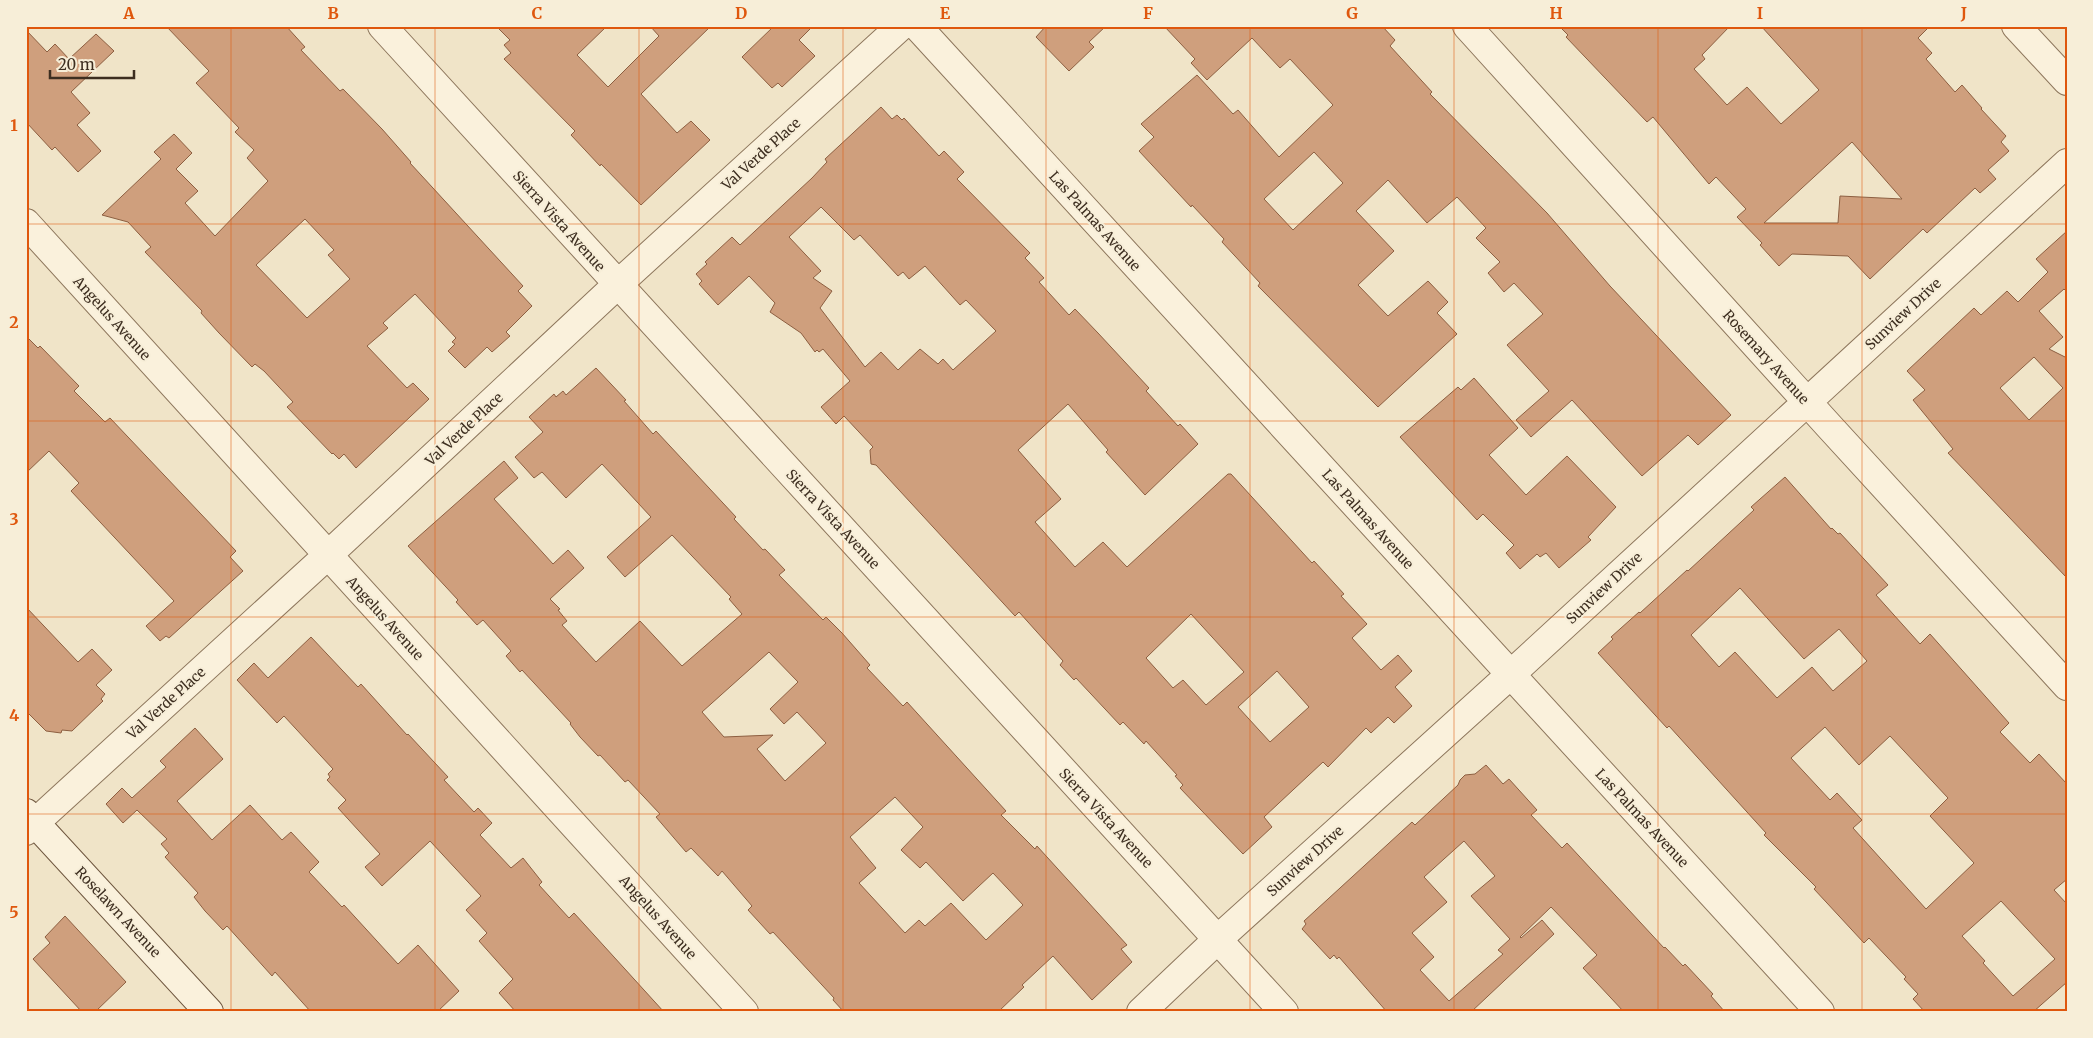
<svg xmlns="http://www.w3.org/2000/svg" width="2093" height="1038" viewBox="0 0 2093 1038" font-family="Merriweather,serif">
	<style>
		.building { fill: #cf9f7d; stroke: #8d5f41; fill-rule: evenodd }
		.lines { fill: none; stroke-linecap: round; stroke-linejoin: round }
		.street-casing { stroke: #8d765c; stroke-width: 30 }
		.secondary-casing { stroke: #6f573f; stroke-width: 30 }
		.street { stroke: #faf1dc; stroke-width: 28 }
		.secondary { stroke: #faf1dc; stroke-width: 28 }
		.grid { fill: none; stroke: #df570d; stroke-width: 1; stroke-opacity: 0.55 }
		.labels { text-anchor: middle; stroke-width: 4; stroke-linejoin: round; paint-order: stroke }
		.street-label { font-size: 14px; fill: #3d2e20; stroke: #f7eed8 }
		.neatline { fill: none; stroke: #df570d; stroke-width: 2 }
		.grid-label { font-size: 16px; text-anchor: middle; font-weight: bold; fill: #df570d }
	</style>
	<rect width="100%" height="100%" fill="#f0e4c8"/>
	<path class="building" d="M 166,26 L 286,26 L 305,47 L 301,50 L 340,91 L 343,89 L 382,129 L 411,162 L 410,163 L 523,286 L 518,291 L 532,306 L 506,332 L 510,336 L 492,352 L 487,347 L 465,368 L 448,351 L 455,344 L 452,342 L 456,338 L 415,294 L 383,323 L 388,328 L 367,346 L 407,388 L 413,383 L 429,399 L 356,468 L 344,454 L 339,459 L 333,453 L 332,454 L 287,407 L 293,402 L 264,371 L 255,364 L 252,367 L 219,333 L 201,313 L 202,311 L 145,252 L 151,247 L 128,222 L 102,215 L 161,159 L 154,152 L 174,134 L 192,153 L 176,169 L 198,191 L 185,203 L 215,236 L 268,181 L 247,158 L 254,150 L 235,132 L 239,128 L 196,83 L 209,71 ZM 305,219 L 334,250 L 328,255 L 350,279 L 307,318 L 256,265 Z
		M 496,26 L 607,26 L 577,55 L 608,87 L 659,36 L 650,26 L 711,26 L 641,94 L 677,133 L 691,121 L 710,140 L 641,205 L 601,164 L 600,166 L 571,135 L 575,131 L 504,59 L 511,53 L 504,45 L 510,40 Z
		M 774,26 L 813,26 L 799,40 L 815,56 L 782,87 L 778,83 L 772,88 L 742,57 Z
		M 1046,26 L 1106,26 L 1089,42 L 1094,47 L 1069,71 L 1036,37 Z
		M 1164,26 L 1382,26 L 1395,40 L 1390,46 L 1432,92 L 1430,94 L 1547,213 L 1610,286 L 1731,415 L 1698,445 L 1688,435 L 1642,476 L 1572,400 L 1531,437 L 1516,420 L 1549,391 L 1507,345 L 1543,314 L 1514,283 L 1504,292 L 1488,273 L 1500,262 L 1476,238 L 1486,228 L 1457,197 L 1427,223 L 1388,180 L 1356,211 L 1394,251 L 1358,285 L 1388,316 L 1428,281 L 1448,302 L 1437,313 L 1457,334 L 1378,407 L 1258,286 L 1260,283 L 1222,242 L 1224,239 L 1192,205 L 1191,207 L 1139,151 L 1154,137 L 1141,124 L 1197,75 L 1233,114 L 1238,110 L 1279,157 L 1333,105 L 1290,59 L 1280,68 L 1252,38 L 1207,80 L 1191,63 L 1195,59 ZM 1314,152 L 1343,183 L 1293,230 L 1264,199 Z
		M 1559,26 L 1730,26 L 1702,55 L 1705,59 L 1694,69 L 1727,105 L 1747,87 L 1781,124 L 1819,90 L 1761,26 L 1930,26 L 1918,38 L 1932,53 L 1926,59 L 1955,92 L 1962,85 L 1982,108 L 1981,109 L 2006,136 L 2001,142 L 2009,151 L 1988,170 L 1996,179 L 1980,193 L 1975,188 L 1927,233 L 1923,229 L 1870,279 L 1848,256 L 1792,254 L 1779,266 L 1760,245 L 1762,243 L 1737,217 L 1746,209 L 1716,177 L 1709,184 L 1653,117 L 1647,122 L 1566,37 L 1568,35 ZM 1852,142 L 1902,199 L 1840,196 L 1838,223 L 1764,223 Z
		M 26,30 L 47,52 L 55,44 L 69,59 L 96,34 L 114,51 L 71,92 L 90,113 L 77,125 L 101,151 L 78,172 L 55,147 L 52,150 L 26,122 Z
		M 881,107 L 892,119 L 897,115 L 902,120 L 904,118 L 939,156 L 944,151 L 964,172 L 957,179 L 1030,253 L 1025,258 L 1044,278 L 1039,282 L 1069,315 L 1075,309 L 1098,333 L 1149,388 L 1146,391 L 1178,426 L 1180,424 L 1198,444 L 1145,495 L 1106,452 L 1108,450 L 1068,404 L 1018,450 L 1061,499 L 1035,522 L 1075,567 L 1103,542 L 1127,567 L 1228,474 L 1231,474 L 1312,563 L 1314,561 L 1344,594 L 1341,596 L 1367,624 L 1352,638 L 1381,670 L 1398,655 L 1412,671 L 1395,687 L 1412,706 L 1394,723 L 1388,717 L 1371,733 L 1366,728 L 1328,767 L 1323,762 L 1264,817 L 1272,827 L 1243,854 L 1180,788 L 1183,785 L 1175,776 L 1177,775 L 1146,741 L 1144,744 L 1123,722 L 1120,725 L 1076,678 L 1074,680 L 1060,665 L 1063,661 L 1019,612 L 1015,616 L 876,465 L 871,464 L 870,450 L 873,447 L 844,416 L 836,424 L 821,407 L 850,381 L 823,349 L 819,352 L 817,350 L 815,352 L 801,333 L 770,312 L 775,303 L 749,276 L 718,305 L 699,284 L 702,281 L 696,274 L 707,264 L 705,262 L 732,237 L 740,245 L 812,178 L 827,162 L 825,159 ZM 821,207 L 854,240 L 860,235 L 898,276 L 903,272 L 909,279 L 925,266 L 960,305 L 966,300 L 996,331 L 953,370 L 943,359 L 938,364 L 920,349 L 898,370 L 881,352 L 865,367 L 820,308 L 832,291 L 813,278 L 821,271 L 789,237 ZM 1191,614 L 1244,672 L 1206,705 L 1183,680 L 1173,688 L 1146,658 ZM 1277,671 L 1309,707 L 1270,742 L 1238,707 Z
		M 2067,231 L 2067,292 L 2064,289 L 2039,311 L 2063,337 L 2049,349 L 2067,358 L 2067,578 L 1948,453 L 1953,449 L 1913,400 L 1925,390 L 1907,371 L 1974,308 L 1981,315 L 2007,291 L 2018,302 L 2048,272 L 2036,259 ZM 2034,357 L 2063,388 L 2029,420 L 2000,388 Z
		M 26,336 L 38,348 L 40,346 L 79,386 L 74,391 L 105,422 L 110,418 L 236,551 L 230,557 L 243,571 L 169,638 L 166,636 L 160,641 L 146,626 L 174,601 L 71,491 L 79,483 L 49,451 L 26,473 Z
		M 596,368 L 626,400 L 624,401 L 653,434 L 656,431 L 736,517 L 734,519 L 763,550 L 765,549 L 785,570 L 779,575 L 823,620 L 826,617 L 842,633 L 870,665 L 867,668 L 903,706 L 907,702 L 1006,811 L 1001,815 L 1035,849 L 1037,846 L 1127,945 L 1121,949 L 1132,962 L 1092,1000 L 1053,956 L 1022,985 L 1024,987 L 998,1012 L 844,1012 L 833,1000 L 834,998 L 773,932 L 770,934 L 748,910 L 752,906 L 722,871 L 718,876 L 691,848 L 686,852 L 656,817 L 660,814 L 628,780 L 625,782 L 600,755 L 598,756 L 580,737 L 570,724 L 571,723 L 522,670 L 520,672 L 506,656 L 511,651 L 483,620 L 477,625 L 456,602 L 458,600 L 408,546 L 504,461 L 518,478 L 494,499 L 553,564 L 568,550 L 584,568 L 550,599 L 560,609 L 558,610 L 567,621 L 562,625 L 596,662 L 640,621 L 682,666 L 742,614 L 729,599 L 731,597 L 672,535 L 625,577 L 607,557 L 651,517 L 602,464 L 566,498 L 542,472 L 534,478 L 515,457 L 543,432 L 529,417 L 554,394 L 556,397 L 563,391 L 566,395 ZM 769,652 L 798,682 L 770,709 L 784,724 L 797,712 L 826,743 L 785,781 L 757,749 L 773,735 L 724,737 L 702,712 ZM 895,797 L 923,827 L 901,850 L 920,868 L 926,862 L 963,901 L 993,873 L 1023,905 L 986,940 L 951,903 L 925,926 L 919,920 L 905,933 L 859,883 L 876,868 L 850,837 Z
		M 1474,378 L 1518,428 L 1489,455 L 1526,495 L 1567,456 L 1616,507 L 1588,537 L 1591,540 L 1559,568 L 1546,553 L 1540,557 L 1537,554 L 1520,569 L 1506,553 L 1514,545 L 1483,514 L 1477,520 L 1400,437 L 1458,387 L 1461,390 Z
		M 1785,477 L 1831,529 L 1832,528 L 1838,534 L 1840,533 L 1888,585 L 1876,595 L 1920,644 L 1930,634 L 2009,723 L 2000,732 L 2030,763 L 2039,754 L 2067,784 L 2067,879 L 2054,890 L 2067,904 L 2067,982 L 2033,1012 L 1925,1012 L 1913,999 L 1918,994 L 1904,979 L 1906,977 L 1869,938 L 1864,943 L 1814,889 L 1816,887 L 1764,835 L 1766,833 L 1669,726 L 1667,728 L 1598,653 L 1613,639 L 1611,637 L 1639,612 L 1640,613 L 1687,570 L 1688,571 L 1754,510 L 1751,507 ZM 1740,588 L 1804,659 L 1839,629 L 1867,661 L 1833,691 L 1812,667 L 1777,698 L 1735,652 L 1719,667 L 1691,635 ZM 1825,727 L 1859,765 L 1890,736 L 1948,798 L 1930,816 L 1974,863 L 1926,909 L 1853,828 L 1862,820 L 1837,793 L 1830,800 L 1791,758 ZM 2001,901 L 2055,959 L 2013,996 L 1983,963 L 1985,961 L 1962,936 Z
		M 26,607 L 78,662 L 92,649 L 112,670 L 96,685 L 105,694 L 101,699 L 103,701 L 72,731 L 62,730 L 61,733 L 46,731 L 26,711 Z
		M 311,637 L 358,687 L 361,684 L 407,735 L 408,734 L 448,777 L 444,780 L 474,812 L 478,808 L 492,823 L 480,835 L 511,868 L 523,858 L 542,882 L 539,885 L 569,918 L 574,913 L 664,1012 L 516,1012 L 499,993 L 513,979 L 479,941 L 487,933 L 466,910 L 481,896 L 430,841 L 382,886 L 365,867 L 380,854 L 338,808 L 346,800 L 327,780 L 330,777 L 328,774 L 333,769 L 284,716 L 277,723 L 237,680 L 254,663 L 268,678 Z
		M 195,728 L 223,759 L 177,801 L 212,840 L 250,805 L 282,840 L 291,832 L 319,862 L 309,872 L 342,907 L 344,905 L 398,964 L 418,945 L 459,991 L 437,1012 L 311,1012 L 275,972 L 272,976 L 227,926 L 223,930 L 205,911 L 194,897 L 198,893 L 165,857 L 169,853 L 161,844 L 167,839 L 137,810 L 123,823 L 106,804 L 122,788 L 132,798 L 166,767 L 160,761 Z
		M 1486,765 L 1503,784 L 1509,779 L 1537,810 L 1531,815 L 1562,848 L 1567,843 L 1664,948 L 1665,947 L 1683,966 L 1685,964 L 1713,994 L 1711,996 L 1725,1012 L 1624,1012 L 1583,968 L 1597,955 L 1551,907 L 1520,937 L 1521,938 L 1542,920 L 1554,934 L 1471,1012 L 1387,1012 L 1339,957 L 1337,959 L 1334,955 L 1330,959 L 1302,929 L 1306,924 L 1304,921 L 1412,822 L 1415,825 L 1458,785 L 1460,780 L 1465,775 L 1475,774 ZM 1464,841 L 1495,876 L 1471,896 L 1510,939 L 1498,950 L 1503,954 L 1449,1001 L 1420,970 L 1434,957 L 1412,933 L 1447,902 L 1424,877 Z
		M 65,916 L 126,982 L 95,1012 L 82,1012 L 33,959 L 50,943 L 45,937 Z"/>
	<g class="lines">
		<g class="street-casing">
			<path id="street" d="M 382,26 L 1284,1012
				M 917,26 L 1820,1012
				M 1467,26 L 1828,425 L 2067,686
				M 2016,26 L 2067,81
				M 26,223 L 744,1012
				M 26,831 L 328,555 L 617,285 L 901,26
				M 1141,1012 L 1218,939 L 1510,675 L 2067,163"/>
		</g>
		<g class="secondary-casing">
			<path id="secondary" d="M 26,813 L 209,1012"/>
		</g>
		<use href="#street" class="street"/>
		<use href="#secondary" class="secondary"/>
	</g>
	<path class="grid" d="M 231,26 L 231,1012M 435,26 L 435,1012M 639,26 L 639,1012M 843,26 L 843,1012M 1046,26 L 1046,1012M 1250,26 L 1250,1012M 1454,26 L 1454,1012M 1658,26 L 1658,1012M 1862,26 L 1862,1012M 26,224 L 2067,224M 26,421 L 2067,421M 26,617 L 2067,617M 26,814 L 2067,814"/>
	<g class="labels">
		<g class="street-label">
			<text transform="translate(761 154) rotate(-42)" y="5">Val Verde Place</text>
			<text transform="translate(559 221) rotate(48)" y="5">Sierra Vista Avenue</text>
			<text transform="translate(1095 221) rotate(48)" y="5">Las Palmas Avenue</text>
			<text transform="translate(1903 314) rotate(-43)" y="5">Sunview Drive</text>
			<text transform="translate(112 318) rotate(48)" y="5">Angelus Avenue</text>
			<text transform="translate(1766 357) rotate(48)" y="5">Rosemary Avenue</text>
			<text transform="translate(464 429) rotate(-43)" y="5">Val Verde Place</text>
			<text transform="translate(833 519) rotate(47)" y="5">Sierra Vista Avenue</text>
			<text transform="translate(1368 519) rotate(48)" y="5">Las Palmas Avenue</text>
			<text transform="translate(1604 588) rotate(-43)" y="5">Sunview Drive</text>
			<text transform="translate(385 618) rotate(48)" y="5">Angelus Avenue</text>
			<text transform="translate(166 703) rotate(-42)" y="5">Val Verde Place</text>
			<text transform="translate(1106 818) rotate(47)" y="5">Sierra Vista Avenue</text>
			<text transform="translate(1642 818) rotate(47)" y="5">Las Palmas Avenue</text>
			<text transform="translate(1305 861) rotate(-42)" y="5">Sunview Drive</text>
			<text transform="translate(118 912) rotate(47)" y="5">Roselawn Avenue</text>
			<text transform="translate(658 917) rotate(48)" y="5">Angelus Avenue</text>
		</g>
	</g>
	<rect width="2093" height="1038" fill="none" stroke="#f7eed8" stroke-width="55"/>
	<path d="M50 70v8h84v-8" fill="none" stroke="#3d2e20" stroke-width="2.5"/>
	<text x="58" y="70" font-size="15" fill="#3d2e20" stroke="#f7eed8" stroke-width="4" paint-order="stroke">20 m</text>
	<rect x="28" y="28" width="2038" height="982" class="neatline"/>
	<g class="grid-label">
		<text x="129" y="19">A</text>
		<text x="333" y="19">B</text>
		<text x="537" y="19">C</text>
		<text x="741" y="19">D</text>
		<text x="945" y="19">E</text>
		<text x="1148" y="19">F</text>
		<text x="1352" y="19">G</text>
		<text x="1556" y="19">H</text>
		<text x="1760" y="19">I</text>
		<text x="1964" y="19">J</text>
		<text x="14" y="131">1</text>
		<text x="14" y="328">2</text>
		<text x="14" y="525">3</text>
		<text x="14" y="721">4</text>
		<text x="14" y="918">5</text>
	</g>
</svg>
